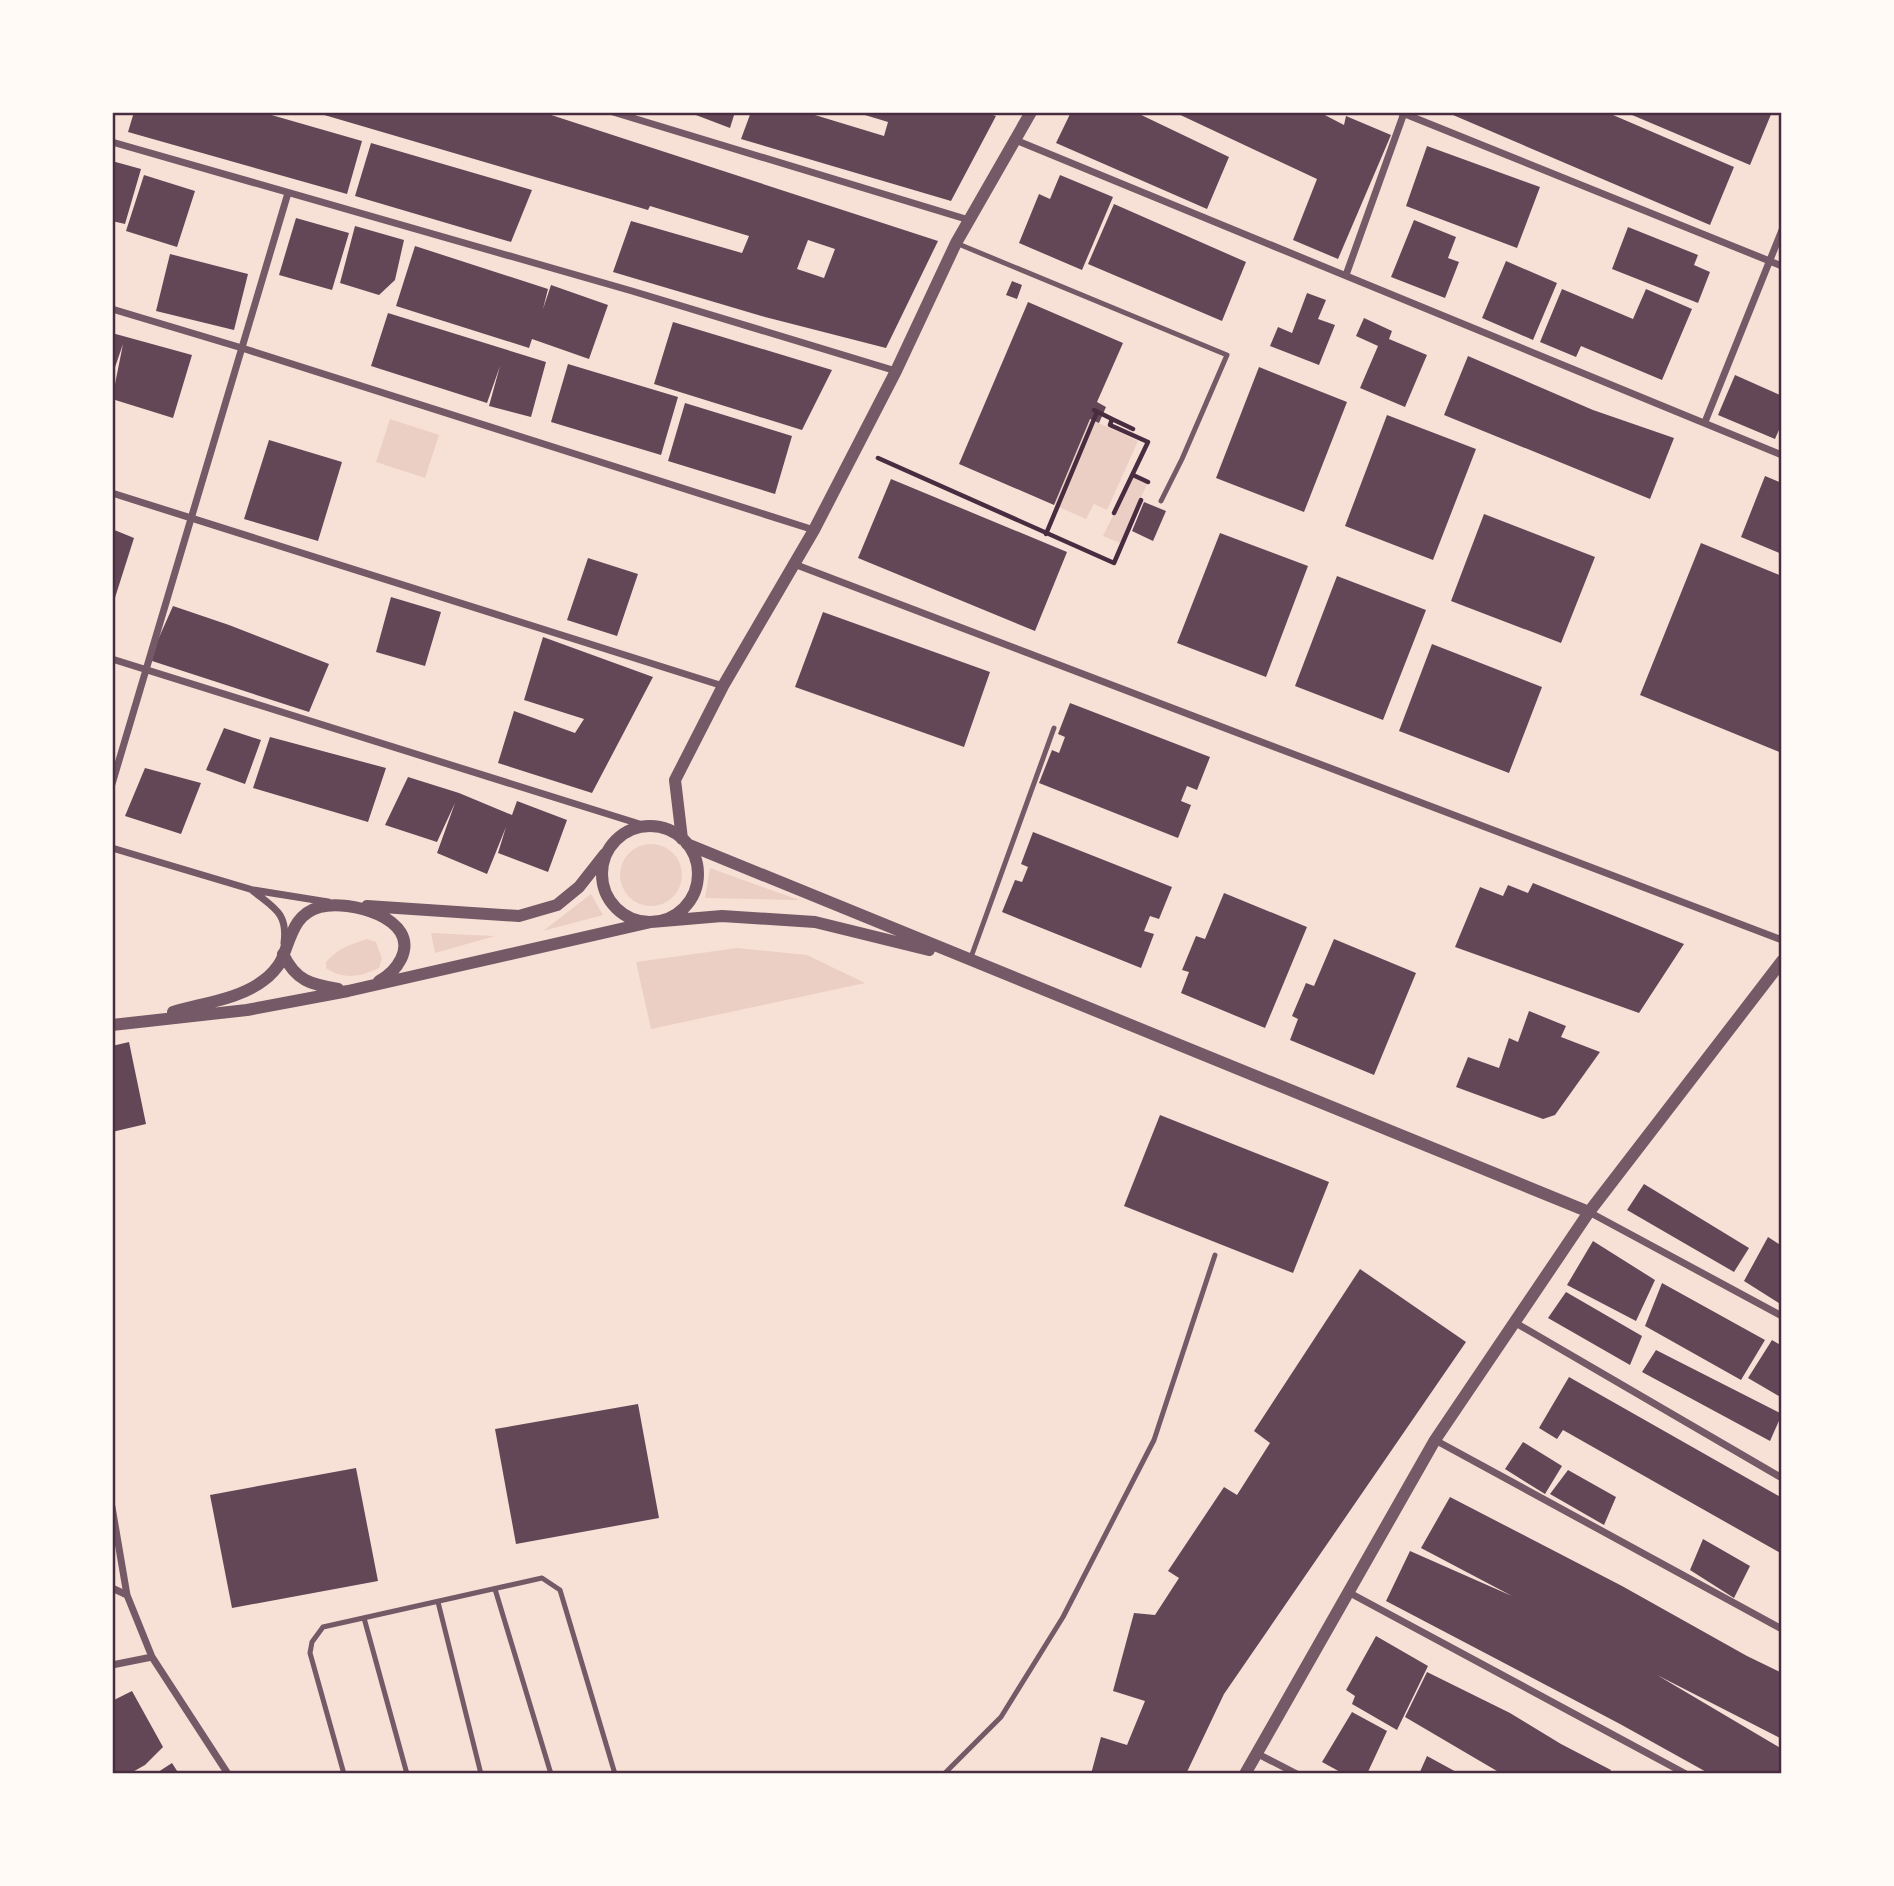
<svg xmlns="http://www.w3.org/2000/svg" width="1894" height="1886" viewBox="0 0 1894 1886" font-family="'Sofia Sans Condensed',sans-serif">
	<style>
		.green { fill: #ebcfc5 }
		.building { fill: #644757; fill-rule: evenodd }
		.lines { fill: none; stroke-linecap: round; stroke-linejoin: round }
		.path { stroke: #4a2c40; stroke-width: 4.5 }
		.service { stroke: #755966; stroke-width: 5 }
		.minor { stroke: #755966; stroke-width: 7 }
		.tertiary { stroke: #755966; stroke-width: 12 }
		.neatline { fill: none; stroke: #4a2c40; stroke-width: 2.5 }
	</style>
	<rect width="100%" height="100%" fill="#f7e1d7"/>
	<path class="green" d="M 390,419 L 439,435 L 425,478 L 376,462 Z
		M 1090,419 L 1138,441 L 1107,510 L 1094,504 L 1086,519 L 1054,505 Z
		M 1133,475 L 1148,482 L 1120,543 L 1103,536 Z
		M620 875a31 31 0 1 1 62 0a31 31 0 1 1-62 0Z
		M 710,868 L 799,900 L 705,898 Z
		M 591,894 L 603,915 L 543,931 Z
		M 431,933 L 432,933 L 495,936 L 435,953 Z
		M 367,939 L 376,942 L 382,959 L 379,968 C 360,977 344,980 326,968 L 326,962 C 337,949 351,944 367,939 Z
		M 737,948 L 807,955 L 865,983 L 651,1029 L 636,962 Z"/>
	<path class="building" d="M 134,112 L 261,112 L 362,141 L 347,194 L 128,132 Z
		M 314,112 L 542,112 L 938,241 L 886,348 L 765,317 L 613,272 L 631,221 L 742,253 L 749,236 L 650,206 L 648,210 ZM 808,240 L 835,249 L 824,278 L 797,269 Z
		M 688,112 L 735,112 L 730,128 Z
		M 751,112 L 805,112 L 884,136 L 888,122 L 855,112 L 984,112 L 996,116 L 951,201 L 741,139 Z
		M 1071,112 L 1135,112 L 1229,157 L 1207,209 L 1056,143 Z
		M 1174,112 L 1319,112 L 1344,125 L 1346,116 L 1391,135 L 1338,259 L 1293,240 L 1317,179 Z
		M 1446,112 L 1606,112 L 1734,167 L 1710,225 Z
		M 1625,112 L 1772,112 L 1750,165 Z
		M 371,143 L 532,190 L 511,242 L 355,196 Z
		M 1427,146 L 1540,187 L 1517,248 L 1406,206 Z
		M 112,161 L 141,169 L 125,224 L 112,221 Z
		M 144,175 L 195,191 L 177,247 L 126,231 Z
		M 1060,175 L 1113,197 L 1082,270 L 1019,243 L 1039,194 L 1050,199 Z
		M 1114,204 L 1246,262 L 1222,321 L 1088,264 Z
		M 296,218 L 349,233 L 332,290 L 279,275 Z
		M 1414,220 L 1456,237 L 1448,258 L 1459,262 L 1445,298 L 1391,277 Z
		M 355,226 L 404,240 L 395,280 L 379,295 L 340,283 Z
		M 1628,227 L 1698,255 L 1694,265 L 1710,272 L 1698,303 L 1612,269 Z
		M 415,246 L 548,289 L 543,309 L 551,285 L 608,305 L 589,359 L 532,339 L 529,348 L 396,306 Z
		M 170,254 L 248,274 L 234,330 L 156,311 Z
		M 1506,261 L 1557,283 L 1533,340 L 1482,318 Z
		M 1012,281 L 1022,285 L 1017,299 L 1006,295 Z
		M 1562,289 L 1633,319 L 1646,289 L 1692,309 L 1662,380 L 1581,346 L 1576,357 L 1540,342 Z
		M 1307,293 L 1326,300 L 1318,319 L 1335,325 L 1319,365 L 1270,346 L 1278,327 L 1292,333 Z
		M 1028,302 L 1123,343 L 1097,402 L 1106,407 L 1099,423 L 1090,419 L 1054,505 L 959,464 Z
		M 388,313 L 546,362 L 531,417 L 489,406 L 500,366 L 487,403 L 371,366 Z
		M 1364,318 L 1392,331 L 1389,339 L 1427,355 L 1405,407 L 1360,388 L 1378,346 L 1356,336 Z
		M 673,322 L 832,370 L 802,430 L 654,384 Z
		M 112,333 L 192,355 L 173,418 L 112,399 L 123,344 L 112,376 Z
		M 1468,356 L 1593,410 L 1674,438 L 1650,499 L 1444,415 Z
		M 568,364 L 678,397 L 661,455 L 551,422 Z
		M 1259,367 L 1347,402 L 1304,512 L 1216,478 Z
		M 1735,375 L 1782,396 L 1782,423 L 1775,439 L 1718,415 Z
		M 685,403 L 792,436 L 775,494 L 668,461 Z
		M 1387,415 L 1476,449 L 1433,560 L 1345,526 Z
		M 269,440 L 342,462 L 318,541 L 244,519 Z
		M 1765,476 L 1782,483 L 1782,554 L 1741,537 Z
		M 891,479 L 1067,552 L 1035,631 L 858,558 Z
		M 1144,502 L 1166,511 L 1153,541 L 1132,531 Z
		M 1484,514 L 1595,557 L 1561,643 L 1451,601 Z
		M 112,529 L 134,538 L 113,604 L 112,604 Z
		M 1220,533 L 1308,566 L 1266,677 L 1177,643 Z
		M 1701,543 L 1782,576 L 1782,753 L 1640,695 Z
		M 588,558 L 638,574 L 617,636 L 567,620 Z
		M 1337,576 L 1426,610 L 1383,720 L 1295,686 Z
		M 391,597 L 441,612 L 425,666 L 376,652 Z
		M 173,606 L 229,625 L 329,664 L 309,712 L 149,660 Z
		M 823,612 L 990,672 L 964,747 L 795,687 Z
		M 543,637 L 653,677 L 592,793 L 498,763 L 514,711 L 575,733 L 584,719 L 524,700 Z
		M 1432,644 L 1542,687 L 1509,773 L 1399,731 Z
		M 1070,703 L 1210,757 L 1197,790 L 1187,786 L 1181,801 L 1191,805 L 1178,838 L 1039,783 L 1052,750 L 1059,753 L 1065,737 L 1058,734 Z
		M 224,728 L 261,740 L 245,784 L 206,770 Z
		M 270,737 L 386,768 L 368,822 L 253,788 Z
		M 145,768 L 201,783 L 181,834 L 125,816 Z
		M 408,777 L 459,793 L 512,815 L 517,801 L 567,820 L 548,872 L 498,853 L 506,827 L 487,874 L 437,853 L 455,803 L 437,842 L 385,825 Z
		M 1033,832 L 1172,887 L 1159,919 L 1150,916 L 1144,931 L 1154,934 L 1141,968 L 1002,912 L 1015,880 L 1022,882 L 1028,867 L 1021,864 Z
		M 1533,883 L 1684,944 L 1639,1013 L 1455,947 L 1480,887 L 1503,896 L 1508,885 L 1528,893 Z
		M 1224,893 L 1307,927 L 1265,1028 L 1181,993 L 1189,972 L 1182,970 L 1196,936 L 1205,939 Z
		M 1334,939 L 1416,973 L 1374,1075 L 1290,1040 L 1298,1019 L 1292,1016 L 1306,983 L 1314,986 Z
		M 1529,1011 L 1566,1026 L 1561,1037 L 1600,1052 L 1555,1115 L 1543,1119 L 1456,1087 L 1468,1057 L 1499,1068 L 1509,1038 L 1518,1042 Z
		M 129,1042 L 146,1124 L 112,1132 L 112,1046 Z
		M 1160,1115 L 1329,1182 L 1293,1273 L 1124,1206 Z
		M 1644,1184 L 1749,1248 L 1734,1272 L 1627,1210 Z
		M 1768,1237 L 1782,1246 L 1782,1305 L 1744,1281 Z
		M 1593,1241 L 1655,1280 L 1636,1321 L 1567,1285 Z
		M 1360,1269 L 1466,1342 L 1224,1694 L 1186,1774 L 1091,1774 L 1101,1737 L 1127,1745 L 1145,1701 L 1113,1691 L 1134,1613 L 1155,1615 L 1179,1578 L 1168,1571 L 1224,1487 L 1237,1495 L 1270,1443 L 1254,1431 Z
		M 1662,1283 L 1765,1340 L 1741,1380 L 1645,1326 Z
		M 1566,1292 L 1642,1336 L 1630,1365 L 1548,1318 Z
		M 1772,1340 L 1782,1346 L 1782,1398 L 1748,1378 Z
		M 1656,1350 L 1782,1414 L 1770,1441 L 1642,1372 Z
		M 1569,1377 L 1782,1498 L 1782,1554 L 1563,1430 L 1557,1439 L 1539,1428 Z
		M 638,1404 L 659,1518 L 516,1544 L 495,1429 Z
		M 1523,1442 L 1562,1466 L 1545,1494 L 1505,1469 Z
		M 356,1468 L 378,1581 L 232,1608 L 210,1495 Z
		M 1568,1470 L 1616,1497 L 1604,1525 L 1550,1494 Z
		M 1450,1497 L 1622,1586 L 1747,1656 L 1782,1673 L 1782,1739 L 1657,1675 L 1782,1749 L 1782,1774 L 1710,1774 L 1620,1724 L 1386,1601 L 1410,1551 L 1512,1596 L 1421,1548 Z
		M 1703,1539 L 1750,1566 L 1734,1598 L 1690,1570 Z
		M 1376,1636 L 1428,1666 L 1397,1730 L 1352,1704 L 1355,1696 L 1346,1690 Z
		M 1427,1672 L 1510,1713 L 1561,1744 L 1611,1770 L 1609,1774 L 1502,1774 L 1405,1717 Z
		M 132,1691 L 163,1747 L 145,1765 L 129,1774 L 112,1774 L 112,1701 Z
		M 1352,1712 L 1387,1731 L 1367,1774 L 1344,1774 L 1322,1762 Z
		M 1427,1756 L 1460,1774 L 1419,1774 Z
		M 172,1763 L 179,1774 L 155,1774 Z"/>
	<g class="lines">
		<path class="path" d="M 1094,410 L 1112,419
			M 878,458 L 1114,563 L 1141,500
			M 1133,475 L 1148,482
			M 1114,513 L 1148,442 L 1110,425 L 1112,419 L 1133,429
			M 1046,534 L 1097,412"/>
		<path class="service" d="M 956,243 L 1227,355 L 1182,459 L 1161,501
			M 970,960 L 1054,728
			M 495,1589 L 551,1774
			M 438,1602 L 481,1774
			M 364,1618 L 407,1774
			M 344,1774 L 310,1653 L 312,1642 L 323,1627 L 542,1578 L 560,1590 L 615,1774
			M 944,1774 L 1001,1717 L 1063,1617 L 1154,1440 L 1215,1255"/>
		<path class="minor" d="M 613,112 L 969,220
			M 1400,112 L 1782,266
			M 1013,139 L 1782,455
			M 112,142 L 632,291 L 896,371
			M 1346,275 L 1404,113
			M 112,309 L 242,348 L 814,530
			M 1705,422 L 1782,230
			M 112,493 L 723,686
			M 794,564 L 1782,940
			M 112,659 L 646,826
			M 112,784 L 288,193
			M 112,848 L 253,890 L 328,902
			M 253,891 C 274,908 288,913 284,943
			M 1589,1212 L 1782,1316
			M 1514,1322 L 1782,1478
			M 1435,1440 L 1782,1629
			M 112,1507 L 127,1595 L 152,1657 L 228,1774
			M 112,1588 L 127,1595
			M 1348,1592 L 1686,1774
			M 112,1665 L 152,1657
			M 1256,1753 L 1297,1774"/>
		<path class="tertiary" d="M602 874a48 48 0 1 1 96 0a48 48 0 1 1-96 0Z
			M 682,839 L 675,780 L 723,686 L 814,530 L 896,371 L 956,243 L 1031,112
			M 687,844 L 1589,1212
			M 367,906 L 519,916 L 557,905 L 579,887 L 605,854
			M 283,954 C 296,981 310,984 338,989
			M 173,1012 C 203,1003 240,999 264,980 C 270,976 278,967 281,961 C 291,939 293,914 320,907 C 348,899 421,918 401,959 C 396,969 389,976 379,981
			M 112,1025 L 247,1010 L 348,991 L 651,922 L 722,916 L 815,922 L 929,950
			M 1245,1774 L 1435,1440 L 1589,1212 L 1782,961"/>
	</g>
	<rect width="1894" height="1886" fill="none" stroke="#fffaf5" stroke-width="228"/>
	<rect x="114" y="114" width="1666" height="1658" class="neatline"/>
</svg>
